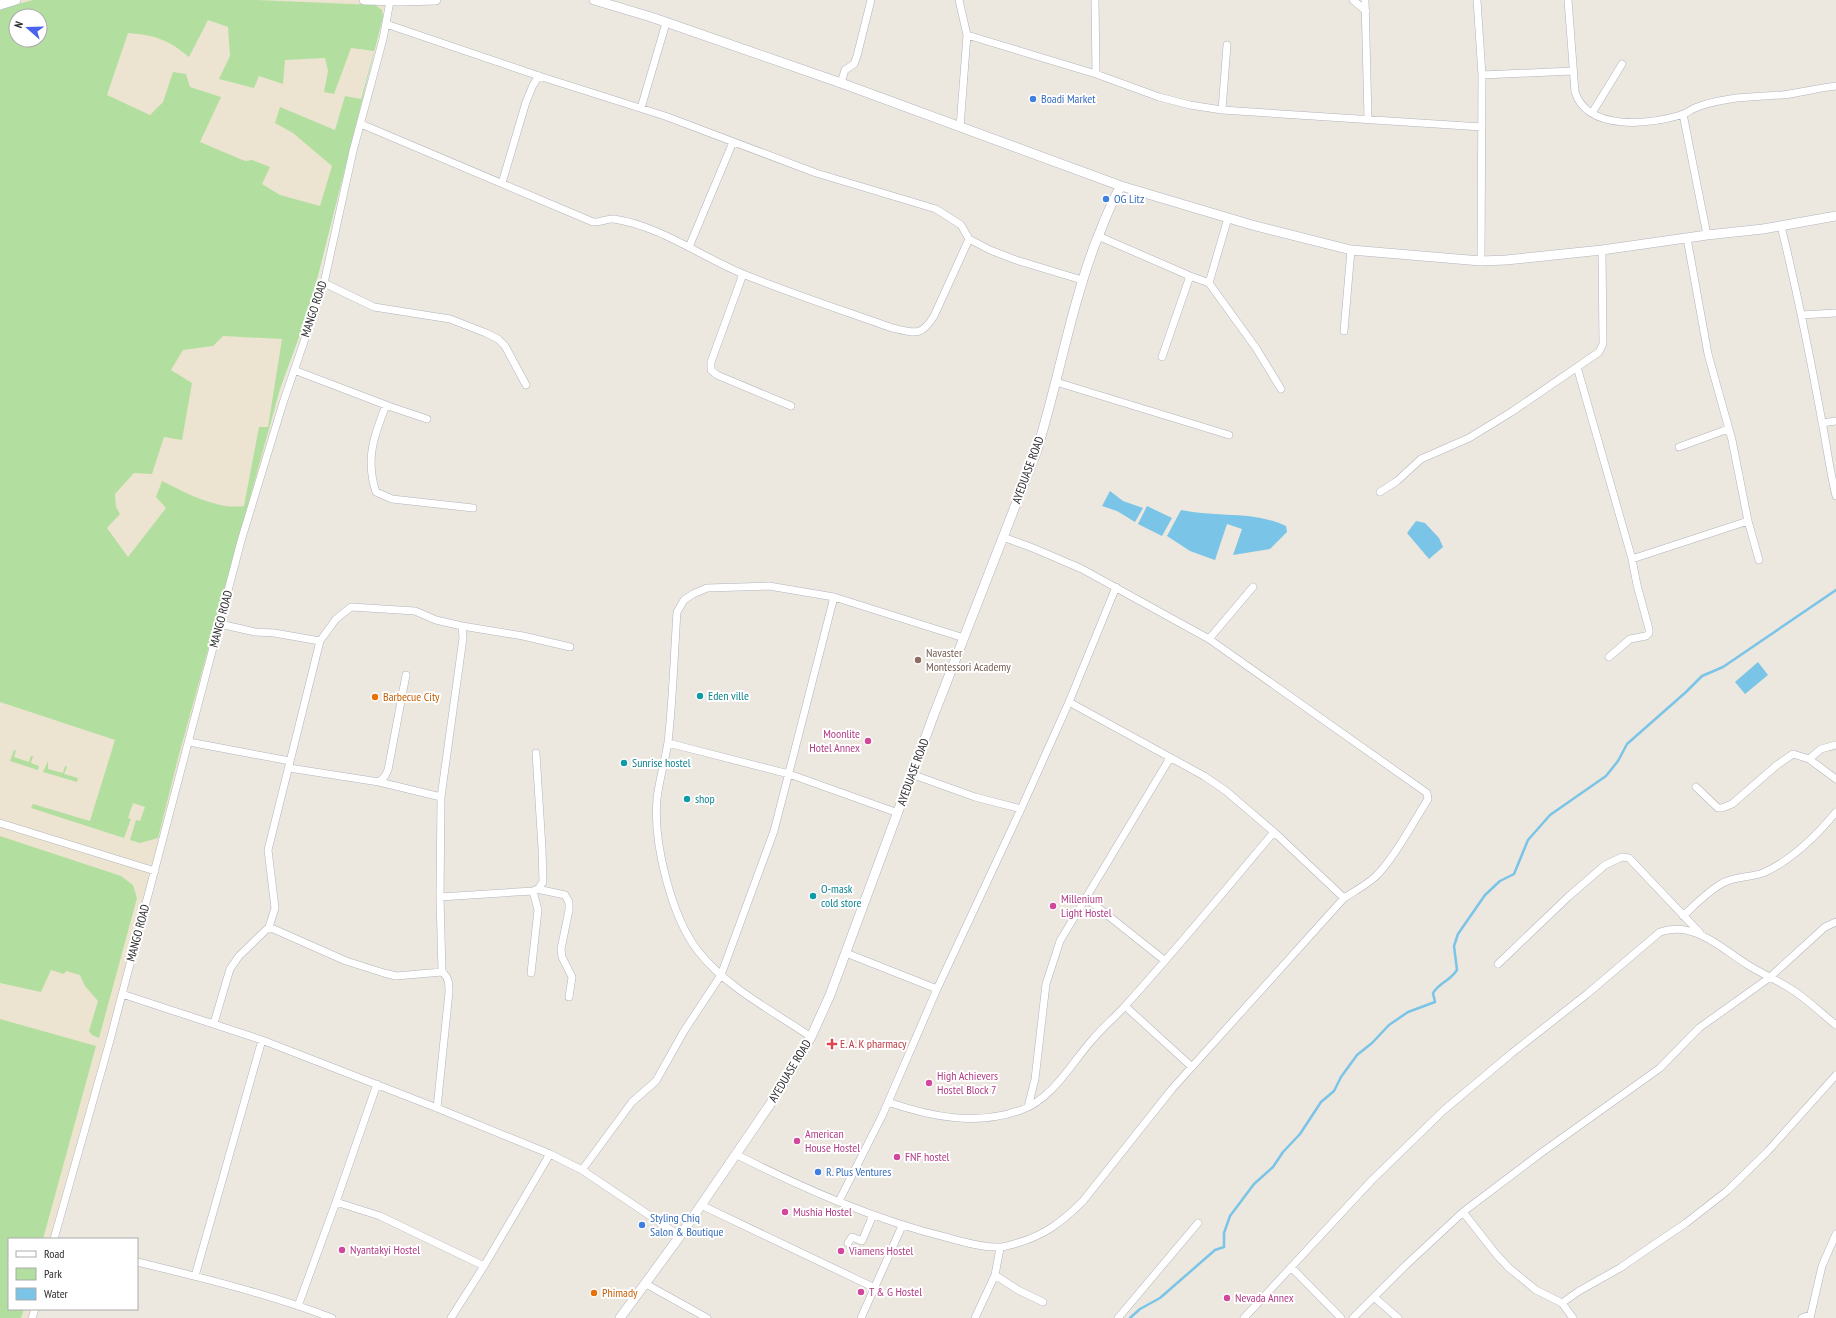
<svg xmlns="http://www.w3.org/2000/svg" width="1836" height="1318" viewBox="0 0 1836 1318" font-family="'PT Sans Narrow',sans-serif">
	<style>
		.education { fill: #ece4d0; fill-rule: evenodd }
		.green { fill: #b2df9f; fill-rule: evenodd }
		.water { fill: #7ac5e7 }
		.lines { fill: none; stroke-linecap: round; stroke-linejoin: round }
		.stream { stroke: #7ac5e7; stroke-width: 2.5 }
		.minor-casing { stroke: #b2b4be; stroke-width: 8 }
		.tertiary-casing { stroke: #b2b4be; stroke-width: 10 }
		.minor { stroke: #fff; stroke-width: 7 }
		.tertiary { stroke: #fff; stroke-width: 9 }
		.shop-dot { fill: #3f7fe0; stroke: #fff; stroke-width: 1.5 }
		.education-dot { fill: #8d6e63; stroke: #fff; stroke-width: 1.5 }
		.culture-dot { fill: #0f9aa8; stroke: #fff; stroke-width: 1.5 }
		.food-dot { fill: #e8710a; stroke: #fff; stroke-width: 1.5 }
		.hotel-dot { fill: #d1479c; stroke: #fff; stroke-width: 1.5 }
		.health-dot { fill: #e0444e; stroke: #fff; stroke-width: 1.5 }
		.labels { text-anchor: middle; stroke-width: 4; stroke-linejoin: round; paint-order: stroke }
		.shop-label { font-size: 12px; fill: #366cbe; stroke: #fff; text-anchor: start }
		.street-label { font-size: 12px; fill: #2c2c2c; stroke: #fff }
		.education-label { font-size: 12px; fill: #785e54; stroke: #fff; text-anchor: start }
		.culture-label { font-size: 12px; fill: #0d838f; stroke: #fff; text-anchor: start }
		.food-label { font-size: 12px; fill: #c56008; stroke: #fff; text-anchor: start }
		.hotel-label { font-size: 12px; fill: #b23c85; stroke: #fff; text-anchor: start }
		.health-label { font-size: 12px; fill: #be3a42; stroke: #fff; text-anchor: start }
	</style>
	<rect width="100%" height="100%" fill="#ece7df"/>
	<path class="education" d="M 0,0 L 387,0 L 268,436 L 135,936 L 50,1239 L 9,1239 L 9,1309 L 31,1309 L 28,1318 L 0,1318 ZM 16,16 L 40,16 L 40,40 L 16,40 Z"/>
	<path class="green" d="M 33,0 L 257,0 L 375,5 L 382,10 L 383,17 L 318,276 L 302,329 L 280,389 L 178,758 L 158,838 L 140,843 L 130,840 L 136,820 L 140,821 L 145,807 L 133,803 L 128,818 L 131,819 L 124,838 L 31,808 L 33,804 L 90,821 L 115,740 L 0,702 L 0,9 ZM 16,16 L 40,16 L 40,40 L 16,40 ZM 208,20 L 228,27 L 230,56 L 219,79 L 254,88 L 259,76 L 283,84 L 285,60 L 325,58 L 328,71 L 324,92 L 334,94 L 351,48 L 374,51 L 361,99 L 345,96 L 335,130 L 280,107 L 275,123 L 293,133 L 332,166 L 320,206 L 280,195 L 262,184 L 270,167 L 252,160 L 245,161 L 200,142 L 221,97 L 190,87 L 186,74 L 173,72 L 163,102 L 150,115 L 107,95 L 128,33 C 155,35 169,40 189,57 ZM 223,336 L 282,339 L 268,427 L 259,427 L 244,506 C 217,510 186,493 162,481 L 156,497 L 166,508 L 128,557 L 107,528 L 120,514 L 116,507 L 115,494 L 134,473 L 152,474 L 164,437 L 182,440 L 192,383 L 171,370 L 183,350 L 213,346 Z
		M 14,750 L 16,751 L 14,757 L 29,762 L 31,756 L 33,756 L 31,763 L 39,766 L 38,770 L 10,761 Z
		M 48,761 L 48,769 L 63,773 L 65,766 L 67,767 L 64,774 L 78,778 L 77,782 L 43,772 Z
		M 0,836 L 121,876 L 133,885 L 137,898 L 99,1038 L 92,1035 L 89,1031 L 98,1001 L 85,986 L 80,975 L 66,971 L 64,974 L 51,970 L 41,992 L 0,983 Z
		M 0,1019 L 96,1046 L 43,1239 L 9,1239 L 9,1309 L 24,1309 L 21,1318 L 0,1318 Z"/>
	<path class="water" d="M 1110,491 L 1123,501 L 1143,508 L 1135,522 L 1117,511 L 1102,506 Z
		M 1147,506 L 1172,518 L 1162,536 L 1138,524 Z
		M 1181,510 C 1217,518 1252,510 1286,526 L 1287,532 L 1270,549 L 1233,555 L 1242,529 L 1227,524 L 1215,560 L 1212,559 L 1190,551 L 1167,536 Z
		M 1416,521 L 1425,523 L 1439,538 L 1443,547 L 1429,559 L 1407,533 Z
		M 1758,662 L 1768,675 L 1745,694 L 1735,682 Z"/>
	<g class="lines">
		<path class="stream" d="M 1130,1318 L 1140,1309 L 1160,1298 L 1215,1250 L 1224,1247 L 1224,1233 L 1230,1216 L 1254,1184 L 1273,1167 L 1283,1152 L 1300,1134 L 1321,1102 L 1334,1091 L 1341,1077 L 1357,1055 L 1372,1043 L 1389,1025 L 1408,1012 L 1435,1002 L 1433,993 C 1441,981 1449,982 1457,970 L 1454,946 L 1458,934 L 1485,895 L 1500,881 L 1514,874 L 1528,840 L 1550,815 L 1606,776 L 1618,761 L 1627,744 L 1686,692 L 1702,676 L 1723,667 L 1836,590"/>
		<g class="minor-casing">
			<path id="minor" d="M 959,0 L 967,35 L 960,127
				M 1095,0 L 1096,74
				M 1353,0 L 1366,11
				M 1365,0 L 1368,119
				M 1477,0 L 1482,75 L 1481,261
				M 1568,0 L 1575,92 C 1588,132 1650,124 1681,115 C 1686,114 1690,110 1695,108 C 1706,103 1718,101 1730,99 C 1747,96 1765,96 1782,95 C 1800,93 1818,88 1836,86
				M 386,24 L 539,76 L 665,116 L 816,173 L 936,209 L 961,225 L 969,239 L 990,250 L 1016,260 L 1082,280
				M 967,35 L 1096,74 L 1159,97 L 1190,105 L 1222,110 L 1482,127
				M 1482,75 L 1572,71
				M 841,83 L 845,70 L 854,64 L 857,56 L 871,0
				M 641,108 L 666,23
				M 1222,110 L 1227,45
				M 1592,113 L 1622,64
				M 1683,114 L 1707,235
				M 361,124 L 593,222 C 601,223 607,218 614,219 C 660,226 700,256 743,274 C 792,294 842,310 892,328 C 915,333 921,337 934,316 L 969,239
				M 502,183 L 526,102 L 533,85 L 539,76
				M 1228,218 L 1209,283 L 1256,348 L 1281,389
				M 1781,226 C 1797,291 1810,356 1822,422 C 1827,447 1830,472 1836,496
				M 1098,236 L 1190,276
				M 1687,238 L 1708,354 L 1732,440 L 1748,521 L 1759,560
				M 689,247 L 733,142
				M 743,274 L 711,362 L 711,370 L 717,375 L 791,406
				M 324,283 L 374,307 L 450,319 L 486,333 L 498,339 L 505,346 L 526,385
				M 1801,315 L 1836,313
				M 1344,331 L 1351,250
				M 1162,357 L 1190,276 L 1209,283
				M 1577,367 L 1632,559 L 1637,585 L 1649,629 L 1649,633 L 1646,636 L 1630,639 L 1609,657
				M 294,370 L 391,407 L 427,419
				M 1056,382 L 1229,435
				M 386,405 C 374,436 365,459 376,492 L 392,499 L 473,508
				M 1822,423 L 1836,421
				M 1679,447 L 1728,429
				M 1380,492 L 1397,481 L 1421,459 L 1469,438 L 1513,411 L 1599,352 L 1603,344 L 1602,250
				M 1632,559 L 1748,521
				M 220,624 L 255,632 L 274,633 L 320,641
				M 1209,639 L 1253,587
				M 1069,702 L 1204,776 L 1226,791 L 1274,832 L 1344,898
				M 189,742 L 290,761
				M 668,743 L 789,774 L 898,813
				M 1809,759 L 1821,749 L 1836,745
				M 289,768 L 379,782 L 441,797
				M 911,774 L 975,797 L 1021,809
				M 379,782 L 385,776 L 388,770 L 406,675
				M 1696,787 L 1718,808 L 1722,808 L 1732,804 L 1777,765 L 1793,754 L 1809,759 L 1836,779
				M 0,823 L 155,871
				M 537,889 L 565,895 L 569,902 L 569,910 L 561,949 L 562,957 L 572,977 L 569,997
				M 440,897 L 533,891 L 538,889 L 543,882 L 542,848 L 536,753
				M 1086,898 L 1164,960
				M 1683,916 C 1695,905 1707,892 1721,884 C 1734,876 1749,878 1763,873 C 1790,861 1817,835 1836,812
				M 269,927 L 346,961 L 384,973 L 396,976 L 442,972
				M 846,953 L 937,989
				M 1498,964 L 1568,897 L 1605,865 L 1622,857 L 1629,858 L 1700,933
				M 531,973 L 538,910 L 533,891
				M 122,994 L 262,1040 L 437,1108 L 550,1154 L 582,1170 L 680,1236
				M 1125,1006 L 1192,1067
				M 214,1023 L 230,969 L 239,956 L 269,927 L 275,908 L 268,850 L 320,641 L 336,619 L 351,607 L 415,611 L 436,620 L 462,626 L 523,636 L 570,647
				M 811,1037 C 773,1011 727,988 698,951 C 671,916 653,842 657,799 C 659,780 665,761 668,742 C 673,699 674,656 677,612 L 684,600 L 693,594 L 707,588 L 769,586 L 834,597 L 964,638
				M 888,1102 C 931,1117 977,1126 1021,1110 C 1053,1099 1072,1062 1093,1039 C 1103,1027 1115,1017 1125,1006 C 1176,950 1225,890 1274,832
				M 1028,1107 L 1035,1079 L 1046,984 L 1060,941 L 1170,758
				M 437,1108 L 449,992 C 449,984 449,977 442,972 L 440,897 L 441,797 L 463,638 L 462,626
				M 737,1155 C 805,1189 875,1220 949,1238 C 965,1242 983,1248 1000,1247 C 1004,1247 1010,1245 1014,1244 C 1044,1236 1062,1222 1083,1201 L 1172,1089 L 1344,898 C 1355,891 1366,885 1375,877 C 1393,860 1414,821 1428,799 L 1427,793 L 1209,639 L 1082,569 L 1033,548 L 1003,537
				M 582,1170 L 632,1102 L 656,1081 L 684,1031 L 721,975 L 774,831 L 834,597
				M 839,1201 L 882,1116 L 937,989 L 1021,809 L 1069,702 L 1116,587
				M 336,1202 L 380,1216 L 484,1266
				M 701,1205 L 875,1288
				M 1463,1212 L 1496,1254 L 1509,1268 L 1536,1290 L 1562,1303 L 1573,1318
				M 54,1239 L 109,1044 L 241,541 L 283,403 L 324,283 L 353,151 L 383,39 L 390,1
				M 848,1243 L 852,1237 L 862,1241 L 873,1215
				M 137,1262 C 203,1278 269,1294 332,1318
				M 1291,1267 L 1341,1318
				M 995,1275 L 1018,1290 L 1043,1302
				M 195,1276 L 262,1040
				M 646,1284 L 707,1318
				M 1374,1297 L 1398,1318
				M 1562,1303 L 1579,1291 L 1620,1268 L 1652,1246 L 1686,1223 L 1727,1191 L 1768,1151 L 1836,1075
				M 298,1306 L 336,1202 L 377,1084
				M 32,1318 L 35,1309
				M 451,1318 L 484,1266 L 550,1154
				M 861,1318 L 902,1226
				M 975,1318 L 995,1275 L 1000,1248
				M 1118,1318 L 1198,1223
				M 1244,1318 L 1371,1181 L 1444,1110 L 1512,1053 L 1587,994 L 1660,932 C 1694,920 1722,949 1748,965 C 1762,974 1777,980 1791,989 C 1807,999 1821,1013 1836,1025
				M 1353,1318 L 1405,1266 L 1463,1212 L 1541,1153 L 1660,1068 L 1699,1028 L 1769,978 L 1825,927 L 1836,922
				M 1802,1318 L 1810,1315
				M 1810,1318 L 1822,1266 L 1836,1234"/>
		</g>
		<g class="tertiary-casing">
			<path id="tertiary" d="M 364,0 L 401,1 L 436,0
				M 594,0 L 651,17 L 841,83 L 1121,186 L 1252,225 L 1351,250 L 1481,261 L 1506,260 L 1602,250 L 1707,235 L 1763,229 L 1836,216
				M 0,5 L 16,0
				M 620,1318 L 680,1236 L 771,1103 L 811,1037 L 830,995 L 933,717 L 1037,450 C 1058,382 1070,311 1095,244 C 1103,225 1110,204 1121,186"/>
		</g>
		<use href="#minor" class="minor"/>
		<use href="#tertiary" class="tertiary"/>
	</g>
	<g class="shop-dot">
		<circle cx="1033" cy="99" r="4"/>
		<circle cx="1106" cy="199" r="4"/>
		<circle cx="818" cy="1172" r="4"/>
		<circle cx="642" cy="1225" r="4"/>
	</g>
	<circle class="education-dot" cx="918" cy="660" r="4"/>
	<g class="culture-dot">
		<circle cx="700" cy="696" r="4"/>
		<circle cx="624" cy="763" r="4"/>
		<circle cx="687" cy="799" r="4"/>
		<circle cx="813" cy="896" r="4"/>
	</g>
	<g class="food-dot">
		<circle cx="375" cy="697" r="4"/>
		<circle cx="594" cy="1293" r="4"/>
	</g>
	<g class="hotel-dot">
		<circle cx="868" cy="741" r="4"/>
		<circle cx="1053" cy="906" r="4"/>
		<circle cx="929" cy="1083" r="4"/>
		<circle cx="797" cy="1141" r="4"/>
		<circle cx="897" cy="1157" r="4"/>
		<circle cx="785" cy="1212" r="4"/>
		<circle cx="342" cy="1250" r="4"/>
		<circle cx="841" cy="1251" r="4"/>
		<circle cx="861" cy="1292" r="4"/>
		<circle cx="1227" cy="1298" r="4"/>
	</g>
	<path class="health-dot" d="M830 1038h4v4h4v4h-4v4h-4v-4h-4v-4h4z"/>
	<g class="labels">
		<g class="shop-label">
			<text x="1041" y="103">Boadi Market</text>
			<text x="1114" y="203">OG Litz</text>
			<text x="826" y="1176">R. Plus Ventures</text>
			<text x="650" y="1222">Styling Chiq<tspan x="650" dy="14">Salon &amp; Boutique</tspan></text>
		</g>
		<g class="street-label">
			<text transform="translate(314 309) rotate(-72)" y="4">MANGO ROAD</text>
			<text transform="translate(1028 470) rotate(-70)" y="4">AYEDUASE ROAD</text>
			<text transform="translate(221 619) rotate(-75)" y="4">MANGO ROAD</text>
			<text transform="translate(913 772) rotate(-70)" y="4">AYEDUASE ROAD</text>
			<text transform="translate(138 933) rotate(-75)" y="4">MANGO ROAD</text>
			<text transform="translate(790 1071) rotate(-59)" y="4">AYEDUASE ROAD</text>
		</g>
		<g class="education-label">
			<text x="926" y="657">Navaster<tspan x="926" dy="14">Montessori Academy</tspan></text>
		</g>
		<g class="culture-label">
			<text x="708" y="700">Eden ville</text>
			<text x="632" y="767">Sunrise hostel</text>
			<text x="695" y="803">shop</text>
			<text x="821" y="893">O-mask<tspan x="821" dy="14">cold store</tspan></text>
		</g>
		<g class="food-label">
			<text x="383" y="701">Barbecue City</text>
			<text x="602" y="1297">Phimady</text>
		</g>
		<g class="hotel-label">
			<text x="860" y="738" text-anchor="end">Moonlite<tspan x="860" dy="14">Hotel Annex</tspan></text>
			<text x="1061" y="903">Millenium<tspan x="1061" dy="14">Light Hostel</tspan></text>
			<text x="937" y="1080">High Achievers<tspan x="937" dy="14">Hostel Block 7</tspan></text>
			<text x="805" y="1138">American<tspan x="805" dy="14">House Hostel</tspan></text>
			<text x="905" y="1161">FNF hostel</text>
			<text x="793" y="1216">Mushia Hostel</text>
			<text x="350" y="1254">Nyantakyi Hostel</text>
			<text x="849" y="1255">Viamens Hostel</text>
			<text x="869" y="1296">T &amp; G Hostel</text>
			<text x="1235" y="1302">Nevada Annex</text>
		</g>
		<g class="health-label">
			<text x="840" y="1048">E. A. K pharmacy</text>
		</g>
	</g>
	<rect x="8" y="1238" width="130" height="72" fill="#ffffff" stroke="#ababab"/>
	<rect x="16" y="1251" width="20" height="6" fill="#ffffff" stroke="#ababab"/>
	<text x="44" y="1258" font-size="12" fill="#2c2c2c">Road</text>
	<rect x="16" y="1268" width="20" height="12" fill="#b2df9f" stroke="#ababab"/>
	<text x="44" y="1278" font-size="12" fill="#2c2c2c">Park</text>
	<rect x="16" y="1288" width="20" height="12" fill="#7ac5e7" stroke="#ababab"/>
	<text x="44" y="1298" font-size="12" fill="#2c2c2c">Water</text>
	<g transform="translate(28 28) rotate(290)"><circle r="19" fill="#ffffff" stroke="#ababab"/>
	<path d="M0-3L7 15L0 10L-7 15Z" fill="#4b62ed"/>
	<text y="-6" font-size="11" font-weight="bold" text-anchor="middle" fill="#2c2c2c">N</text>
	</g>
</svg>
